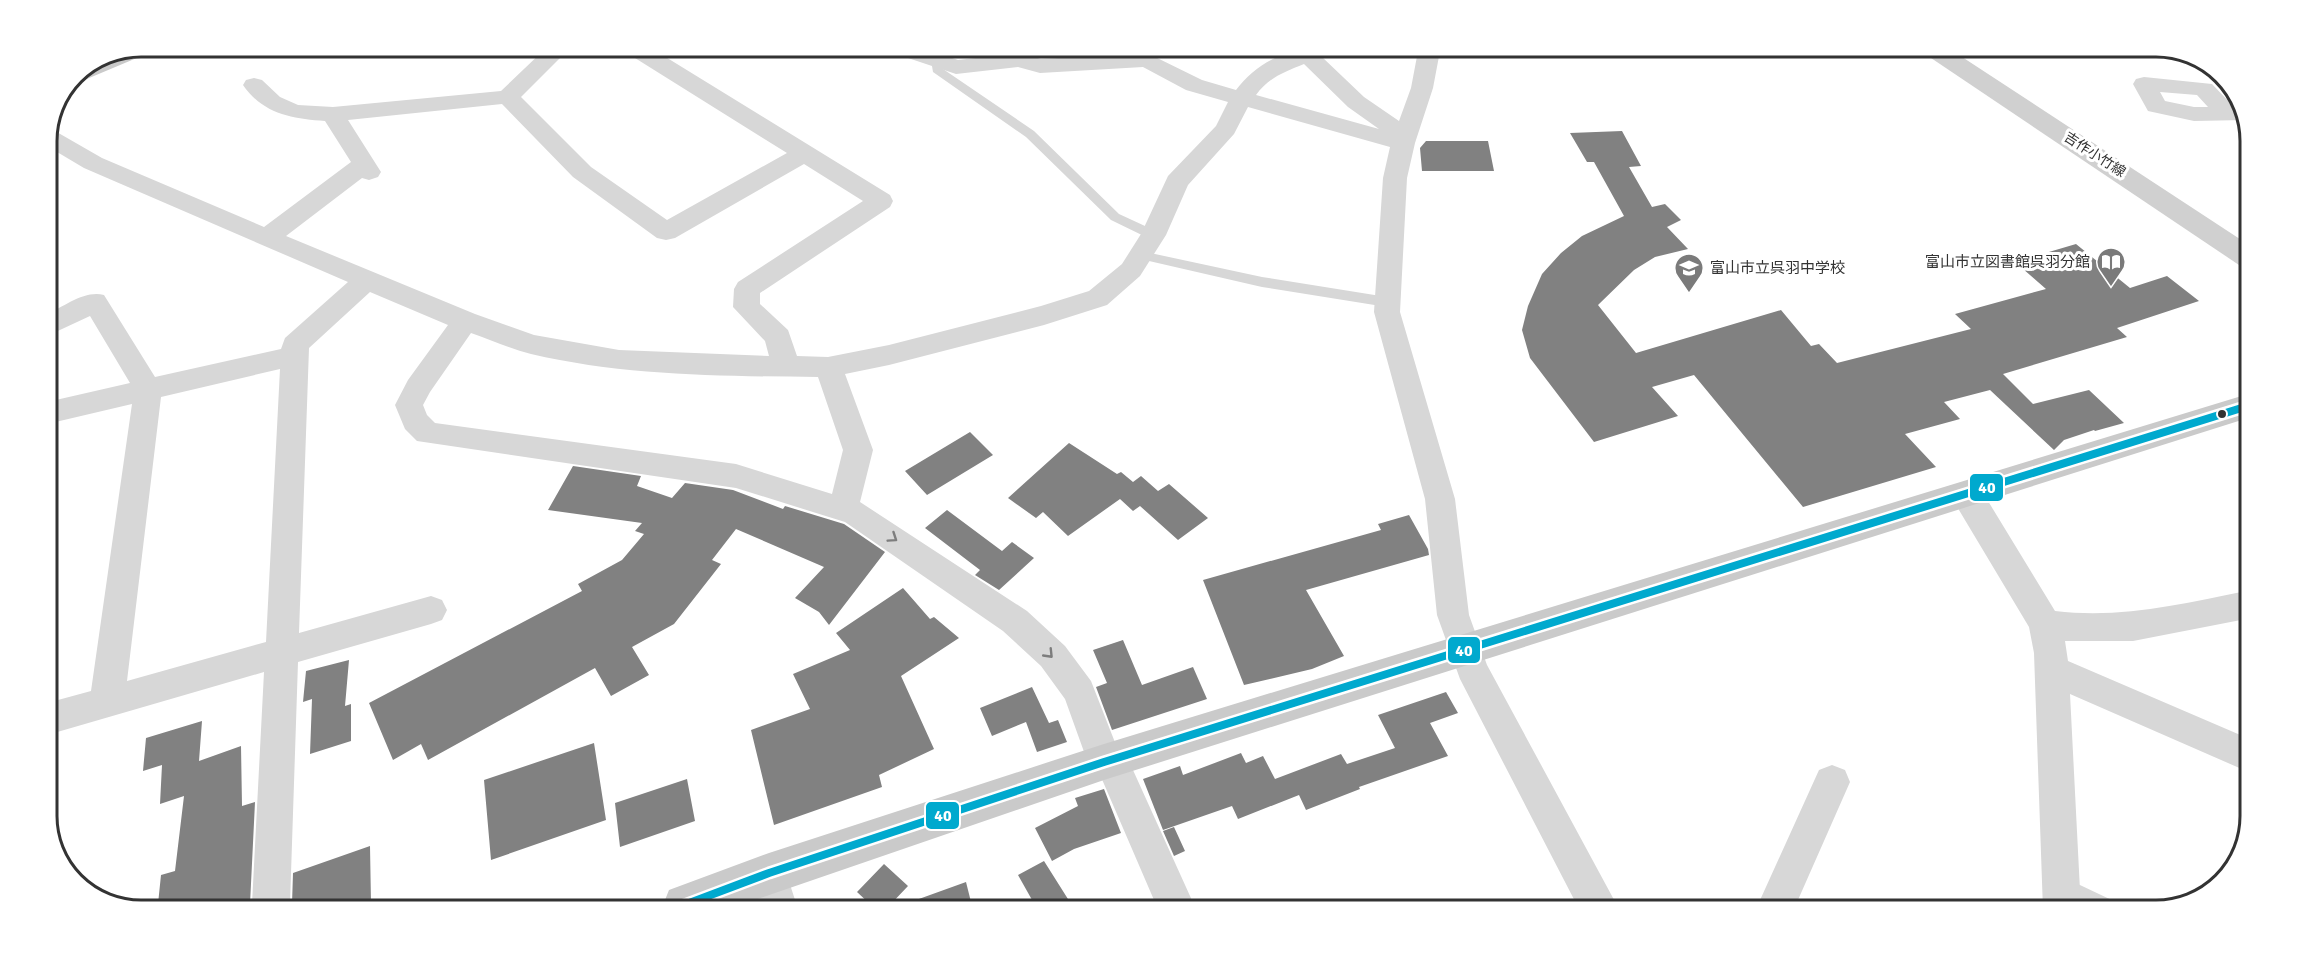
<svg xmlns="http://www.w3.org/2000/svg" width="2297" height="957" viewBox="0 0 2297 957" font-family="Signika,'Noto Sans JP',sans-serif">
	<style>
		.building { fill: #818181 }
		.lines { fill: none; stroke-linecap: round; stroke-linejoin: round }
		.service { fill: #d7d7d7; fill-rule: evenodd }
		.minor { fill: #d7d7d7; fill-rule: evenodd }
		.secondary { fill: #d0d0d0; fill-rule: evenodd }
		.primary { fill: #cacaca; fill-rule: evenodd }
		.bus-1-casing { stroke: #fff; stroke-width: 13 }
		.bus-1 { stroke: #00a9ce; stroke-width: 8 }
		.oneway { stroke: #7d7d7d }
		.bus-dot { fill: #333; stroke: #fff; stroke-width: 2 }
		.labels { text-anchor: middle; stroke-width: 6; stroke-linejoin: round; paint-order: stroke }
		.far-street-label { font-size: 14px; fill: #333; stroke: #fff }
		.poi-label { font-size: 15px; fill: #333; stroke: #fff; text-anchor: end }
		.rim { fill: none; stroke: #333; stroke-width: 3 }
		.line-badge { stroke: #fff; stroke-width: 2 }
		.badge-label { font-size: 16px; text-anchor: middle; font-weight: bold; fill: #fff }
	</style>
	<rect width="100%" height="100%" fill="#fff"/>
	<path class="building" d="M 1622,131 L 1641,166 L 1629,167 L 1652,207 L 1665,204 L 1681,220 L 1667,227 L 1688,249 L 1655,257 L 1634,270 L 1598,305 L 1636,353 L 1781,310 L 1811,346 L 1819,344 L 1837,363 L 1971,329 L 1955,314 L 2046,289 L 2015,262 L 2076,244 L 2130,288 L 2167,276 L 2199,301 L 2117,328 L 2127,337 L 2003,374 L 2033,404 L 2089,390 L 2124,423 L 2095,431 L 2094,430 L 2064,440 L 2054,450 L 1990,390 L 1944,402 L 1960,419 L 1905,434 L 1936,467 L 1803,507 L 1694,375 L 1652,387 L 1678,416 L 1594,442 L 1530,358 L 1522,330 L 1528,306 L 1542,274 L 1561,253 L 1582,236 L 1624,216 L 1594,162 L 1587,162 L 1570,133 Z
		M 1426,141 L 1488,141 L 1494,171 L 1422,171 L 1420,148 Z
		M 970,432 L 993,455 L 927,495 L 905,471 Z
		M 1069,443 L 1117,474 L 1121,472 L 1133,482 L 1141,476 L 1158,491 L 1169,484 L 1208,518 L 1178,540 L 1140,506 L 1133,511 L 1120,499 L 1068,536 L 1043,512 L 1036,518 L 1008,498 Z
		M 573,466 L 641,476 L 637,486 L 672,498 L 685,483 L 733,490 L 783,509 L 785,506 L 844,524 L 885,552 L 829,625 L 819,612 L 795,598 L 824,567 L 736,529 L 712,560 L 721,564 L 674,624 L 632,647 L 649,675 L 611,696 L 595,668 L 428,760 L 421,744 L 393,760 L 369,703 L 582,591 L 578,584 L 622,560 L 644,534 L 635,531 L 642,523 L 548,510 Z
		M 947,510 L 1002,551 L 1012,542 L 1034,558 L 999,590 L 975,575 L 980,570 L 925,528 Z
		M 1409,515 L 1428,549 L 1429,555 L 1306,590 L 1344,656 L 1312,669 L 1244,685 L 1203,580 L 1381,530 L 1378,524 Z
		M 903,588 L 930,619 L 934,617 L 959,638 L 901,676 L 934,749 L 879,775 L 882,787 L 774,825 L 751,730 L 810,709 L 793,674 L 850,650 L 836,633 Z
		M 1123,640 L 1142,685 L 1193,667 L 1207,699 L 1112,730 L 1096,687 L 1107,683 L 1093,650 Z
		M 349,660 L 345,706 L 351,704 L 351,741 L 310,754 L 312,699 L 303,702 L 306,671 Z
		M 1032,687 L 1049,723 L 1058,720 L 1067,742 L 1037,752 L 1026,722 L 992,736 L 980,708 Z
		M 1446,692 L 1458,713 L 1430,723 L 1448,756 L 1359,787 L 1360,789 L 1306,810 L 1299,795 L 1238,819 L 1232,806 L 1163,830 L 1143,779 L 1180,766 L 1183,775 L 1241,753 L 1246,763 L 1263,756 L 1275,779 L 1341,754 L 1347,764 L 1395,748 L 1378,715 Z
		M 202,721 L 199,761 L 241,746 L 242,806 L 255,802 L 250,904 L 158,904 L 161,875 L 175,871 L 184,796 L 160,804 L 162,765 L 143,771 L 146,738 Z
		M 594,743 L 606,820 L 491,860 L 484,780 Z
		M 687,779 L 695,821 L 620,847 L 615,803 Z
		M 1104,789 L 1121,833 L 1074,849 L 1052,861 L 1035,828 L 1078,806 L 1075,798 Z
		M 1174,827 L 1185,851 L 1174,856 L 1163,831 Z
		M 370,846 L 371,904 L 292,904 L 293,873 Z
		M 1044,861 L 1073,907 L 1036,907 L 1018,875 Z
		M 884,864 L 908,886 L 889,906 L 872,906 L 857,892 Z
		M 966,882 L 972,906 L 905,906 L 905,904 Z"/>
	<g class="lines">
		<path class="service" d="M 937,57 L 943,60 L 943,69 L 1034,131 L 1119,214 L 1158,232 L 1159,235 L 1158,238 L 1148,238 L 1111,220 L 1026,137 L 933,72 L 931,60 Z
			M 1141,251 L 1262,277 L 1387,297 L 1394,302 L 1387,307 L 1262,287 L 1136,258 L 1135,255 L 1136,252 Z
			M 2063,877 L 2118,903 L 2120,910 L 2091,910 L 2056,893 L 2054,886 L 2056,879 Z"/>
		<path class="minor" d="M 546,48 L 570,48 L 521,97 L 591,167 L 667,220 L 787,153 L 627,53 L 624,48 L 651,48 L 890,195 L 893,201 L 890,207 L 760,293 L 760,304 L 788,330 L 797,356 L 828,357 L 889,345 L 1041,306 L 1089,291 L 1122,264 L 1141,234 L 1168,176 L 1216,126 L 1228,102 L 1186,90 L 1143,67 L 1040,73 L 1018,67 L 956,74 L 896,54 L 893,49 L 926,49 L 958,60 L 1019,53 L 1041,59 L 1147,53 L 1202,80 L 1236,90 C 1251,70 1274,54 1299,51 C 1308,49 1319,51 1328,51 L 1322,57 L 1364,97 L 1399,121 L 1411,88 L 1418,51 L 1440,51 L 1433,88 L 1415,143 L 1407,178 L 1400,312 L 1455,499 L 1469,615 L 1487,665 L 1619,909 L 1579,909 L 1460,679 L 1437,615 L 1425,499 L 1374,312 L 1383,178 L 1390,147 L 1248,107 L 1234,134 L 1188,185 L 1166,235 L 1140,276 L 1107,305 L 1044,325 L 889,365 L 845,374 L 873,450 L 860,502 L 1027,611 L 1065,646 L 1091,681 L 1116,745 L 1123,748 L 1195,907 L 1157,907 L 1101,777 L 1092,774 L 1065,699 L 1041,666 L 1003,631 L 845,522 L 736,488 L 417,441 L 405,429 L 395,405 L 408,380 L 448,325 L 370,292 L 309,348 L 299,633 L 431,596 L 442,600 L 447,610 L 442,620 L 431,624 L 298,662 L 290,904 L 252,904 L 264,672 L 47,735 L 47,703 L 91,691 L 132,404 L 47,424 L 47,402 L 130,383 L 90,316 L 47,336 L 47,315 C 64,306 85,290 104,295 L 155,377 L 281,349 L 285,338 L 348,282 L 84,168 L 47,146 L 49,129 L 55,131 L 102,158 L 264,227 L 351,162 L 325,121 C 292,119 263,114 243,85 L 246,80 L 254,78 L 262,80 L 280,97 L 298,105 L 333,107 L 501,91 ZM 1304,64 L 1348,107 L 1379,129 L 1256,95 C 1268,78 1284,72 1304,64 ZM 502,104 L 573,177 L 657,238 L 666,240 L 675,238 L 804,164 L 863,201 L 738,282 L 734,289 L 733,307 L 765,341 L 769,356 L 619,350 L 534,335 L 475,314 L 286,236 L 362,178 L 369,180 L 378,177 L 381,172 L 348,120 ZM 471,333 C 491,340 511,349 531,354 C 625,376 722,376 818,377 L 843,450 L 832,494 L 736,464 L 435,423 L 427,415 L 423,405 L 430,392 ZM 280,369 L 266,642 L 127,681 L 161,397 Z
			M 2144,77 L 2212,84 L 2233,106 L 2240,106 L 2245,120 L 2194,121 L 2148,111 L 2133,84 L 2136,79 ZM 2160,92 L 2197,95 L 2208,107 L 2194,107 L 2165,101 Z
			M 1965,483 L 1976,486 L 1988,501 L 2055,611 C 2121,619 2181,604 2246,591 L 2246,619 L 2133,641 L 2065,641 L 2068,661 L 2245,737 L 2244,770 L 2070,694 L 2081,910 L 2043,910 L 2034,653 L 2029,627 L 1950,495 L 1954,486 Z
			M 1832,765 L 1845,770 L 1850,782 L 1794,909 L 1756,909 L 1819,770 Z
			M 769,855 L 782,860 L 797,906 L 759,906 L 750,873 L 756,860 Z"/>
		<path class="secondary" d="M 1928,53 L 1956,53 L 2249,245 L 2249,268 L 2239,265 L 1931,58 Z"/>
		<path class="primary" d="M 141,46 L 154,47 L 151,52 L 82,81 L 71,83 L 75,74 Z
			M 2248,394 L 2248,418 L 1104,780 L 737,906 L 663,905 L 669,890 L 769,853 L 1104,744 Z"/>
		<g class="bus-1-casing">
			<path id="bus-1" d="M 684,905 L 769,873 L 1104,762 L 2248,406"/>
		</g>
		<use href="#bus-1" class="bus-1"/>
	</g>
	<defs><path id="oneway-chevron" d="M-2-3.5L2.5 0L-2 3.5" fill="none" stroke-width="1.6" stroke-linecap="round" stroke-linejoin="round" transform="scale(1.5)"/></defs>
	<g class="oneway">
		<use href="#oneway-chevron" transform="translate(893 538) rotate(34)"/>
		<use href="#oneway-chevron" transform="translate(1049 654) rotate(46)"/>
	</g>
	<defs>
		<g id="library-pin" transform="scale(1.5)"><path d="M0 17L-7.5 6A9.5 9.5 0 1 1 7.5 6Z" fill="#7a7a7a" stroke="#fff"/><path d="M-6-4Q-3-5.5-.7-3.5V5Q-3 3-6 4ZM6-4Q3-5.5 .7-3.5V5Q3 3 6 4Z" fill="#fff"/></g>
		<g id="school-pin" transform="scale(1.5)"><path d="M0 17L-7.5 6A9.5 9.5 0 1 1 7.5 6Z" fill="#7a7a7a" stroke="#fff"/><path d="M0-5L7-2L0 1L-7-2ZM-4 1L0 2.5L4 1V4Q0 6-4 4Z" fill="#fff"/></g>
	</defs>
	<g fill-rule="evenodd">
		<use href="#library-pin" x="2111" y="262"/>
		<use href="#school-pin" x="1689" y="268"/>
	</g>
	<circle class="bus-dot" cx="2222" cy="414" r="5"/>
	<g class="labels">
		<g class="far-street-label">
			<text transform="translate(2095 154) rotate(33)" y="5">吉作小竹線</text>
		</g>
		<g class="poi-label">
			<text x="2090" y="267">富山市立図書館呉羽分館</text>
			<text x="1710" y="273" text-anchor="start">富山市立呉羽中学校</text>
		</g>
	</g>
	<path d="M0 0H2297V957H0ZM141 57H2156A84 84 0 0 1 2240 141V816A84 84 0 0 1 2156 900H141A84 84 0 0 1 57 816V141A84 84 0 0 1 141 57Z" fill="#fff" fill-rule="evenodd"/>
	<path class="rim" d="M141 57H2156A84 84 0 0 1 2240 141V816A84 84 0 0 1 2156 900H141A84 84 0 0 1 57 816V141A84 84 0 0 1 141 57Z"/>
	<g class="line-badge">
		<rect x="1969" y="473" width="35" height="29" rx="6" fill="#00a9ce"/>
		<rect x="1447" y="636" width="34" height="28" rx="6" fill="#00a9ce"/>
		<rect x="925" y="801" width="35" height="29" rx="6" fill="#00a9ce"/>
	</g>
	<g class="badge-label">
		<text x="1987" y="493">40</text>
		<text x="1464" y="656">40</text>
		<text x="943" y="821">40</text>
	</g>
</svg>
